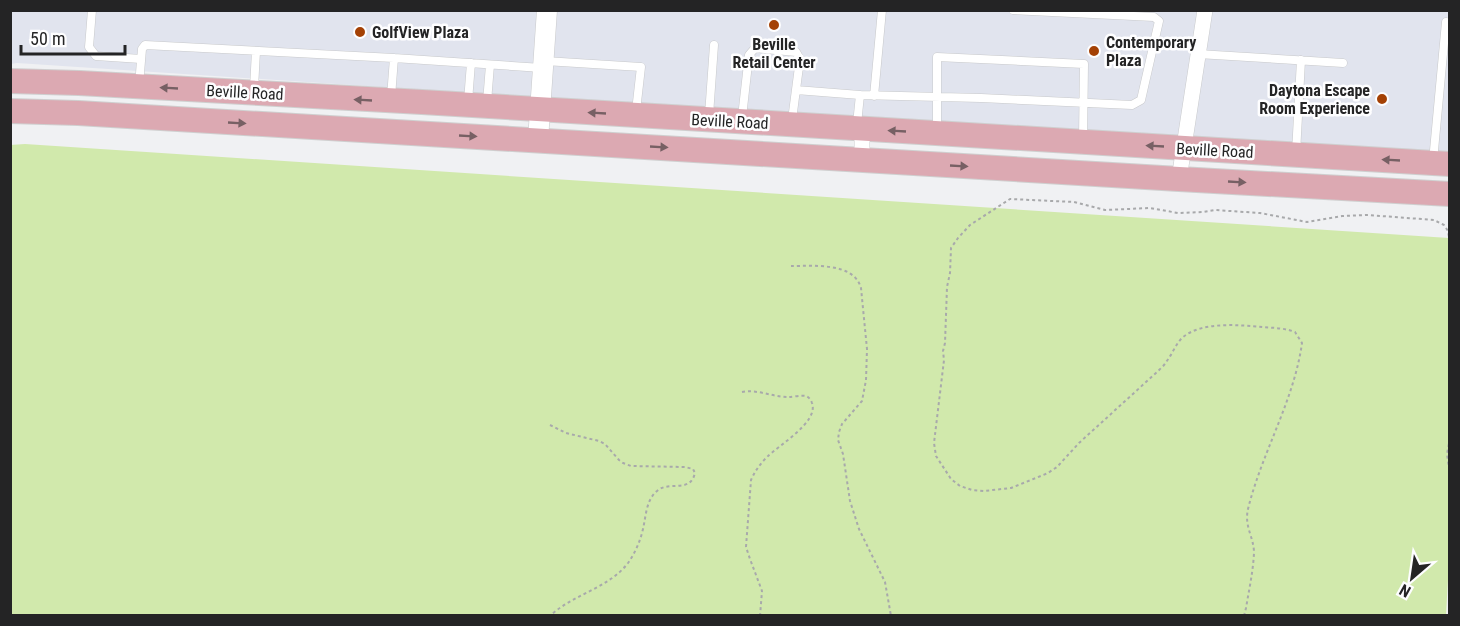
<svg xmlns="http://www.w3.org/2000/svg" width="1460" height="626" viewBox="0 0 1460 626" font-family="'Roboto Condensed',sans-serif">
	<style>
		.built { fill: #e1e4ee }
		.green { fill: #d1e9ac }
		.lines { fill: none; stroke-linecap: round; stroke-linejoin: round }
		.service-casing { stroke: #c8c9cb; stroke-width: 9 }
		.minor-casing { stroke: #c8c9cb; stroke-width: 16 }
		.tertiary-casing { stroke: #c8c9cb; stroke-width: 21 }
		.primary-casing { stroke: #cfcfcf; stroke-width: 26 }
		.path { stroke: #a8a9ab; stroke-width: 2; stroke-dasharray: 3 3; stroke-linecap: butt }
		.service { stroke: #fff; stroke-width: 8 }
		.minor { stroke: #fff; stroke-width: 15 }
		.tertiary { stroke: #fff; stroke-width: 20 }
		.primary { stroke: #dca9b2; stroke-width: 24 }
		.oneway { fill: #776064 }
		.poi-dot { fill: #a44105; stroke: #fefeff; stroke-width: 2 }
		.labels { text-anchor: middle; stroke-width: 5; stroke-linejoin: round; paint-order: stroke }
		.poi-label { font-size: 16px; font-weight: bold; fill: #242425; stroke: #fefeff; text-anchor: start }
		.street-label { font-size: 16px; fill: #242425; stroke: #fefeff }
	</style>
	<rect width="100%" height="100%" fill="#f0f1f3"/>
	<path class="built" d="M 11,11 L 540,11 L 534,97 L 17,63 L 11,64 Z
		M 554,11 L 1198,11 L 1178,139 L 548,98 Z
		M 1212,11 L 1449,11 L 1449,156 L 1192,140 Z"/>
	<path class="green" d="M 25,144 L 1449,238 L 1450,544 L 1446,615 L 11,615 L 10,145 Z"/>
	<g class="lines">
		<g class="service-casing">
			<path id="service" d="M 92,10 L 89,47 L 96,56 L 141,59
				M 1198,54 L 1343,63
				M 545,61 L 641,67 L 636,111
				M 139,85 L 142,49 L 145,45 L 394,58 L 542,68
				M 254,88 L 256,51
				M 796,90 L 860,95 L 981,98 L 1132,105 L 1141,100 L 1159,21 L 1154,17 L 1013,10
				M 874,96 L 882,10
				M 391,97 L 394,58
				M 468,101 L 471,63
				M 487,102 L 490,65
				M 709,115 L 714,45
				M 742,117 L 749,55 L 755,48 L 796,52 L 800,59 L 792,120
				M 857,124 L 860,95
				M 937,129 L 937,57 L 1084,64 L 1083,139
				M 1296,153 L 1301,60
				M 1433,161 L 1446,22"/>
		</g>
		<g class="minor-casing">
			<path id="minor" d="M 862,160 L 862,129
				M 1179,179 L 1205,10"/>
		</g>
		<g class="tertiary-casing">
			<path id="tertiary" d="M 538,140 L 547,10"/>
		</g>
		<g class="primary-casing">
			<path id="primary" d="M 10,81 L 79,83 L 422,102 L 1450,164
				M 10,111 L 78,113 L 1179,179 L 1450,194"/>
		</g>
		<path class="path" d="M 791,266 C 813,266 854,262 861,288 L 867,349 L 866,380 L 862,401 L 842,424 L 839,432 L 838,440 L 843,454 L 850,501 L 859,529 L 885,582 L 891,616
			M 742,392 C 758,389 772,397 788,397 C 793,397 801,395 806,396 C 809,397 811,400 812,403 C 819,422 779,445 767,457 C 760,464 755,471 751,480 L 746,547 L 750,559 L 762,591 L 760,616
			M 550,425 L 566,433 L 599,441 L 605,444 L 619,460 L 623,463 L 631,466 L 685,467 L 693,469 L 695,473 C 690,494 669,480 657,491 C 646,500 646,516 643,529 C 640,542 635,553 628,563 C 609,588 574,594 551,615
			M 1450,438 L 1447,454 L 1450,475
			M 1244,616 L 1246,608 C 1249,590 1253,572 1254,553 C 1254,537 1244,527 1248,509 C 1262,452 1294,401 1302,343 L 1295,332 C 1285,328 1274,328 1263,327 C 1239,325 1201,321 1182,338 C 1175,345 1172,355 1166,362 C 1164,366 1160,369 1157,372 L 1079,443 L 1057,467 L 1048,473 L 1011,488 L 984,491 L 972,490 L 960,486 L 951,479 L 936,456 L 934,443 L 944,360 L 943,351 L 945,343 L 947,287 L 950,273 L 951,248 L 958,238 L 970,225 L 1010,199 L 1074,202 L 1105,210 L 1150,208 L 1178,213 L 1203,212 L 1215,210 L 1260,213 L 1307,222 L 1342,216 L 1368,215 L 1434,220 L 1444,225 L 1448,231 L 1450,243"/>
		<use href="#service" class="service"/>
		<use href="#minor" class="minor"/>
		<use href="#tertiary" class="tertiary"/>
		<use href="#primary" class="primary"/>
	</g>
	<defs><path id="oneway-solid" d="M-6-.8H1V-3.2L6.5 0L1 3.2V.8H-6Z" transform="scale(1.5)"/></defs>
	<g class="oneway">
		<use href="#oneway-solid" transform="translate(169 88) rotate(-177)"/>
		<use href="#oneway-solid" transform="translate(363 100) rotate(-177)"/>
		<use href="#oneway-solid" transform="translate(597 113) rotate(-177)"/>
		<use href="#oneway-solid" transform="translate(237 123) rotate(3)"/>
		<use href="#oneway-solid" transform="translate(897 131) rotate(-177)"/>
		<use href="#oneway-solid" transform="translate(468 136) rotate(3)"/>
		<use href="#oneway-solid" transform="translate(1155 146) rotate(-177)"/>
		<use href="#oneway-solid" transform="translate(659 147) rotate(3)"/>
		<use href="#oneway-solid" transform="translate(1391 160) rotate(-177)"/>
		<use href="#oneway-solid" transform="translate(959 166) rotate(3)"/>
		<use href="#oneway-solid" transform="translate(1237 182) rotate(3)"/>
	</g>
	<g class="poi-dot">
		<circle cx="774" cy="25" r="6"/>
		<circle cx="360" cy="32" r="6"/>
		<circle cx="1094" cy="51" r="6"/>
		<circle cx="1382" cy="99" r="6"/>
	</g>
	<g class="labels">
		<g class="poi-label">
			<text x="372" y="38">GolfView Plaza</text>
			<text x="1106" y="48">Contemporary<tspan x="1106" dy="18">Plaza</tspan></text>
			<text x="774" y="50" text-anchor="middle">Beville<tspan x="774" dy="18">Retail Center</tspan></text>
			<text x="1370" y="96" text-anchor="end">Daytona Escape<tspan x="1370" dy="18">Room Experience</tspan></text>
		</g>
		<g class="street-label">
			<text transform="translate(245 92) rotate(3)" y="6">Beville Road</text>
			<text transform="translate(730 121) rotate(3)" y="6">Beville Road</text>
			<text transform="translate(1215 150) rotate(3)" y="6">Beville Road</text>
		</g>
	</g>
	<rect width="1460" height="626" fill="none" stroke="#242425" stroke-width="24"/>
	<g transform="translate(1412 578) rotate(209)" stroke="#fefeff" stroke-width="4.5" paint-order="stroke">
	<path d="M0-4.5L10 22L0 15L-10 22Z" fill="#242425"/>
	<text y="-9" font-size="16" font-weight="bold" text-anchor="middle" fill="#242425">N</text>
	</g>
	<path d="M21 45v9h104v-9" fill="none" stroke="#242425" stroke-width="3"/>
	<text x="30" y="45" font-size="18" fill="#242425" stroke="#fefeff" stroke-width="4.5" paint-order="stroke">50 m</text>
</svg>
